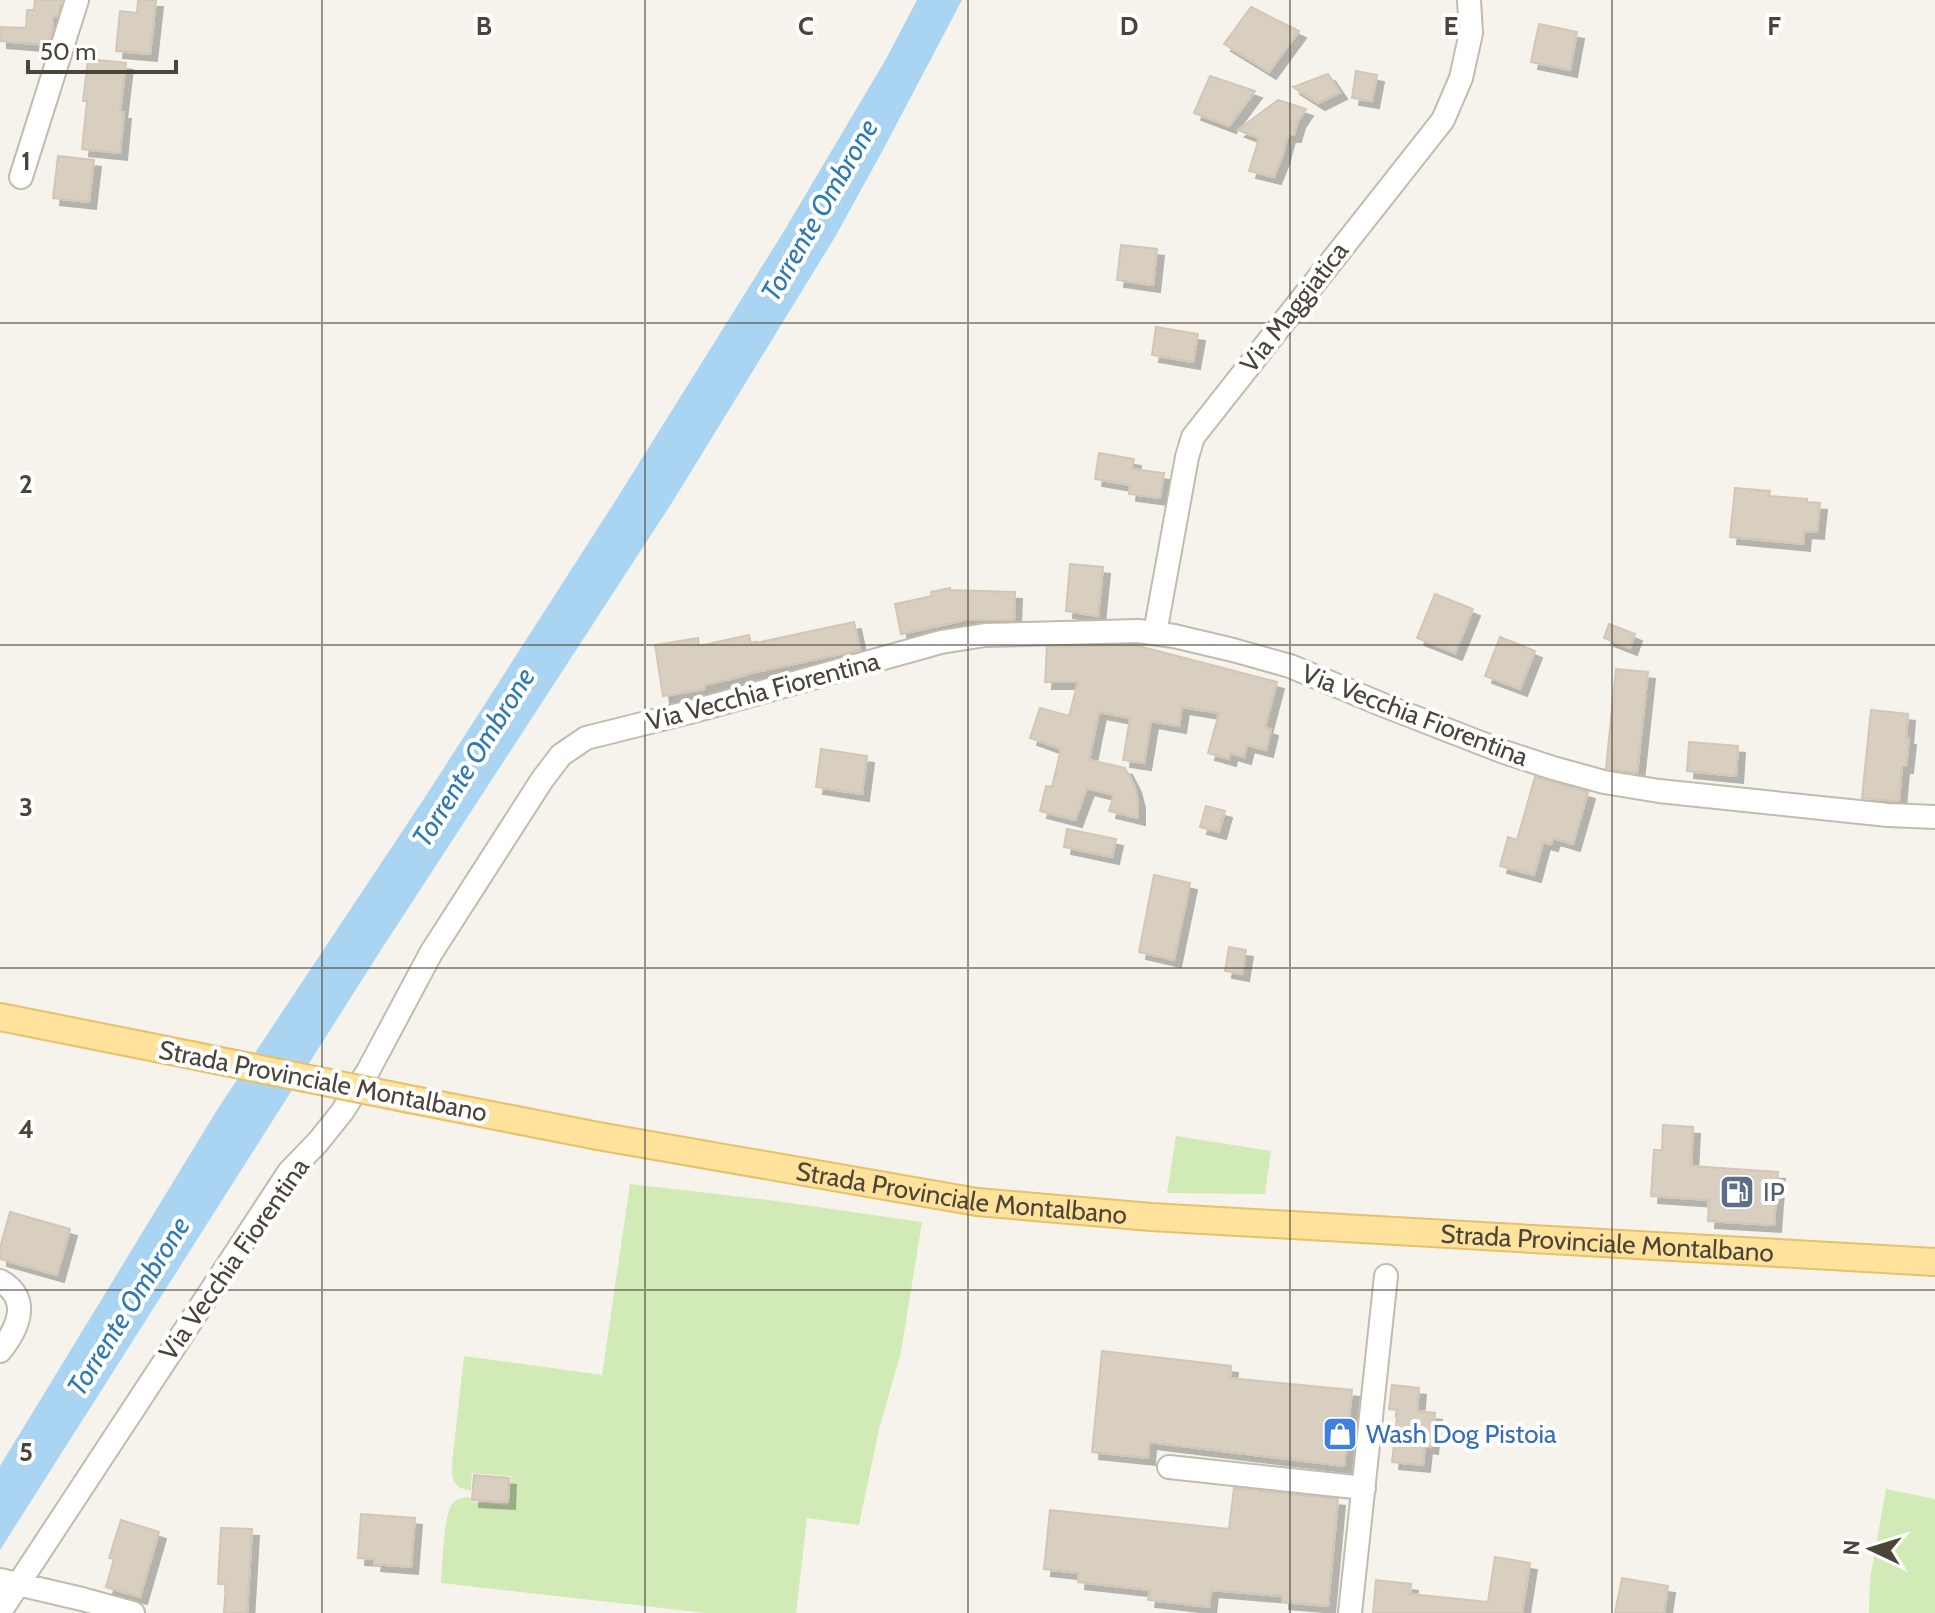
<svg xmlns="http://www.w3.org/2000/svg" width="1935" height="1613" viewBox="0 0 1935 1613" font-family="Cabin,sans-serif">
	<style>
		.green { fill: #d2eab5 }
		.water { fill: #a9d4f2 }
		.building { fill: #d8cfc1; stroke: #d3c7b4; stroke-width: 2; filter: url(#shadow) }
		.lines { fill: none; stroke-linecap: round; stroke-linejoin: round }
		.minor-casing { stroke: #c2bbae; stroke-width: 26 }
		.major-casing { stroke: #e6c16a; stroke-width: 30 }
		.minor { stroke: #fff; stroke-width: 22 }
		.major { stroke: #ffe39c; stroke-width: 26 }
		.major-bridge-casing { stroke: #e6c16a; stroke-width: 30; stroke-linecap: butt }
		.major-bridge { stroke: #ffe39c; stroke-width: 26 }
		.grid { fill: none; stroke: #4b4439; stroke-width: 2; stroke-opacity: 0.55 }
		.labels { text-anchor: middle; stroke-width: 8; stroke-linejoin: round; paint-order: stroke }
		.street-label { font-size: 26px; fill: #4b4439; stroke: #fff }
		.service-label { font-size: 26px; fill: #4e5e75; stroke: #fff; text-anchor: start }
		.shop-label { font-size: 26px; fill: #366cbe; stroke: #fff; text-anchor: start }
		.water-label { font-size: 28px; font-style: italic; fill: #2e7ab2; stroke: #fff }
		.grid-label { font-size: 26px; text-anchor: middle; font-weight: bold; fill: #4b4439; stroke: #fff; stroke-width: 8; stroke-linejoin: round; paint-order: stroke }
	</style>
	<defs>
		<filter id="shadow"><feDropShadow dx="7" dy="7" stdDeviation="0" flood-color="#0004"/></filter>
	</defs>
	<rect width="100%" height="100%" fill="#f6f3ec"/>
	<path class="green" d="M 1176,1136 L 1271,1151 L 1265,1194 L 1167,1193 Z
		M 630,1184 L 776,1201 L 922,1222 L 901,1352 L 879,1429 L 859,1525 L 807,1518 L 796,1613 L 706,1613 L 441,1583 C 442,1567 444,1515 452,1504 C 457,1498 463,1498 470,1497 L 471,1502 L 509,1505 L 511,1476 L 472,1473 L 471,1490 C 453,1489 451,1478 452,1463 L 464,1356 L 602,1375 Z
		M 1886,1489 L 1935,1499 L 1935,1613 L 1869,1613 L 1870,1579 Z"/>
	<path class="water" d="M 917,0 L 962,0 L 884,148 L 835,237 L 673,501 L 379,953 L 0,1550 L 0,1466 L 217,1110 L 431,788 L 614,503 L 784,231 L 886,59 Z"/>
	<path class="building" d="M 35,0 L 62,0 L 57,17 L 53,16 L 52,32 L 48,45 L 0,41 L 0,27 L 26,28 L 27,10 L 34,10 Z
		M 138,0 L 156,0 L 150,54 L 116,51 L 120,11 L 137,13 Z
		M 1251,7 L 1299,31 L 1269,72 L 1224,44 Z
		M 1539,24 L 1577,32 L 1570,70 L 1531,62 Z
		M 88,59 L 126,63 L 120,112 L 124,112 L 120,153 L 82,149 L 87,101 L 83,101 Z
		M 1356,71 L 1377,75 L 1372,101 L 1352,98 Z
		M 1328,74 L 1340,92 L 1318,103 L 1293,87 Z
		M 1210,76 L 1255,91 L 1229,126 L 1194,113 Z
		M 1278,100 L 1306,109 L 1298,121 L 1294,135 L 1288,135 L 1282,157 L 1274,177 L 1249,171 L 1259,138 L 1238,130 Z
		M 58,156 L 94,160 L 89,202 L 53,198 Z
		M 1121,245 L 1157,249 L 1153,285 L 1117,280 Z
		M 1156,327 L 1198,334 L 1193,362 L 1152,355 Z
		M 1099,453 L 1134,459 L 1132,469 L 1164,473 L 1160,498 L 1129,494 L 1130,485 L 1095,479 Z
		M 1735,488 L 1770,491 L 1769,496 L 1807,499 L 1807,502 L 1820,503 L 1817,532 L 1804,531 L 1803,544 L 1730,537 Z
		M 1070,564 L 1103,567 L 1098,616 L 1066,611 Z
		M 950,588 L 950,590 L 1015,592 L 1014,620 L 965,620 L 901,634 L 895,604 L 932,596 L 931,592 Z
		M 1435,594 L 1473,609 L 1455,653 L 1417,638 Z
		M 854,622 L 860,650 L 742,675 L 743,676 L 705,685 L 705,689 L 663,696 L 655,645 L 698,638 L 699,646 L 749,635 L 751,644 Z
		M 1609,624 L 1635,634 L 1630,648 L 1604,638 Z
		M 1500,637 L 1535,651 L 1520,689 L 1485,676 Z
		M 1135,645 L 1277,682 L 1265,727 L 1271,729 L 1266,750 L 1247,745 L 1244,757 L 1230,753 L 1229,759 L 1208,753 L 1219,713 L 1182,707 L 1179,726 L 1151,721 L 1144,763 L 1123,760 L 1130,718 L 1099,712 L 1089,760 L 1125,768 L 1134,785 L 1138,801 L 1138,818 L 1109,811 L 1114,795 L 1087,788 L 1075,820 L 1040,811 L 1046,786 L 1052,787 L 1061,749 L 1030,738 L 1040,708 L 1069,716 L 1078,682 L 1045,682 L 1047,647 Z
		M 1616,669 L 1648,672 L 1637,773 L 1606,768 Z
		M 1871,710 L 1908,714 L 1906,738 L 1909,738 L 1906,766 L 1902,766 L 1899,801 L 1862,798 Z
		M 1689,742 L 1738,746 L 1736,776 L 1687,771 Z
		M 821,749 L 867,756 L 862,794 L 816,787 Z
		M 1535,777 L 1588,792 L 1573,844 L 1553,838 L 1551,844 L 1543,842 L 1534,875 L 1500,866 L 1508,837 L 1517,840 Z
		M 1206,806 L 1225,811 L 1219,832 L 1200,827 Z
		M 1067,829 L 1116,839 L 1112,857 L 1064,847 Z
		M 1154,875 L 1190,883 L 1174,960 L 1139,952 Z
		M 1229,947 L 1246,950 L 1242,974 L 1225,971 Z
		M 1663,1125 L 1693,1127 L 1691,1166 L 1778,1172 L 1774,1225 L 1708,1221 L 1709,1200 L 1651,1196 L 1654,1150 L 1662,1150 Z
		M 10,1212 L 70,1229 L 57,1275 L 0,1259 L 0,1248 Z
		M 1102,1351 L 1231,1366 L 1230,1378 L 1352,1390 L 1344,1466 L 1149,1442 L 1148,1458 L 1092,1452 Z
		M 1392,1385 L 1419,1388 L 1417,1411 L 1435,1413 L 1431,1447 L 1425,1446 L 1423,1465 L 1392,1462 L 1398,1410 L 1389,1409 Z
		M 474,1475 L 509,1478 L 508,1502 L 472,1500 Z
		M 1234,1488 L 1338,1499 L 1328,1606 L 1282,1602 L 1282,1596 L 1211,1590 L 1209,1607 L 1148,1600 L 1150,1590 L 1078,1582 L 1079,1573 L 1044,1569 L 1050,1510 L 1229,1529 Z
		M 361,1514 L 415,1518 L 411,1567 L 374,1564 L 375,1559 L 358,1558 Z
		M 121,1520 L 159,1532 L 140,1597 L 106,1587 L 114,1559 L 109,1558 Z
		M 221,1528 L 252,1529 L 247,1613 L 224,1613 L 226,1584 L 218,1584 Z
		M 1495,1557 L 1530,1563 L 1522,1613 L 1373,1613 L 1376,1580 L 1411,1584 L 1410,1594 L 1488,1602 Z
		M 1622,1578 L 1668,1586 L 1664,1613 L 1615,1613 Z"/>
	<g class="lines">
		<g class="minor-casing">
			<path id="minor" d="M 21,177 L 77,0
				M 1155,633 L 1187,457 L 1193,437 L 1443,120 L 1461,78 L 1471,33 L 1469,0
				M 0,1281 C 32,1298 18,1329 0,1351
				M 1169,1467 L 1364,1488
				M 0,1580 L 82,1599 L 133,1613
				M 0,1612 L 289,1172 L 318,1142 L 342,1112 L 368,1071 L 431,953 L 542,780 L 561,755 L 586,738 L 694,711 L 941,642 L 985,635 L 1138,631 L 1174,636 L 1233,650 L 1290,666 L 1383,705 L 1504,752 L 1553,768 L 1604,782 L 1659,791 L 1888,815 L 1935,817
				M 1350,1613 L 1386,1276"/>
		</g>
		<g class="major-casing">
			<g id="major">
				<path d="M 0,1017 L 141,1045"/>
				<path id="s1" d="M 404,1098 L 598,1136 L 977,1202 L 1151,1217 L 1935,1262"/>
			</g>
		</g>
		<use href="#minor" class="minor"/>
		<use href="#major" class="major"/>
		<g class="major-bridge-casing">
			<path id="major-bridge" d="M 141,1045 L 404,1098"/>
		</g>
		<use href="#major-bridge" class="major-bridge"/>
	</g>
	<path class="grid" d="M 322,0 L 322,1613M 645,0 L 645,1613M 968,0 L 968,1613M 1290,0 L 1290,1613M 1612,0 L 1612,1613M 0,323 L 1935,323M 0,645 L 1935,645M 0,968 L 1935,968M 0,1290 L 1935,1290"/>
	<defs>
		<g id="fuel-square" transform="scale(1.8)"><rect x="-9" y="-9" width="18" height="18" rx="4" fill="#5c6f8a" stroke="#fff"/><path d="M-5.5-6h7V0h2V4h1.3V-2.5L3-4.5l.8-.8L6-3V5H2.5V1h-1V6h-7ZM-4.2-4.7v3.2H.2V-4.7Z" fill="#fff"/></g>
		<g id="shop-square" transform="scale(1.8)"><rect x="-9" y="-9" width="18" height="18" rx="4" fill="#3f7fe0" stroke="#fff"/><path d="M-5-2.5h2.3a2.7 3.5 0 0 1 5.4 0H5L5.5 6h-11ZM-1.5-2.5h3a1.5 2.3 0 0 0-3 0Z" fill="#fff"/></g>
	</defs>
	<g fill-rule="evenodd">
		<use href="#fuel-square" x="1737" y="1192"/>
		<use href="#shop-square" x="1340" y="1434"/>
	</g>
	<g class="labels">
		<g class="street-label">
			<text transform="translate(1294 307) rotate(-52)" y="9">Via Maggiatica</text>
			<text transform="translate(763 691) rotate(-15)" y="9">Via Vecchia Fiorentina</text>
			<text transform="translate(1415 715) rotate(21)" y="9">Via Vecchia Fiorentina</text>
			<text transform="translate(323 1081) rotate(11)" y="9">Strada Provinciale Montalbano</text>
			<text dy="9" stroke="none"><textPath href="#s1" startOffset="566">Strada Provinciale Montalbano</textPath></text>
			<text dy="9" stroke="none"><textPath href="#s1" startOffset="1214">Strada Provinciale Montalbano</textPath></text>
			<text transform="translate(234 1259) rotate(-55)" y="9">Via Vecchia Fiorentina</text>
		</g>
		<g class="service-label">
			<text x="1763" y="1201">IP</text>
		</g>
		<g class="shop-label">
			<text x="1366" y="1443">Wash Dog Pistoia</text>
		</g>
		<g class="water-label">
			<text transform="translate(819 210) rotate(-60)" y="10">Torrente Ombrone</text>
			<text transform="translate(473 757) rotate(-58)" y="10">Torrente Ombrone</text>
			<text transform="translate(128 1306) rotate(-58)" y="10">Torrente Ombrone</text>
		</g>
	</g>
	<g class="grid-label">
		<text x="484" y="35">B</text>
		<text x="806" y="35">C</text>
		<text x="1129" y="35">D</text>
		<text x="1451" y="35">E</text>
		<text x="1774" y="35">F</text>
		<text x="26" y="170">1</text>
		<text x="26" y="493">2</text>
		<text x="26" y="816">3</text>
		<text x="26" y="1138">4</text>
		<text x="26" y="1461">5</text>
	</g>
	<g transform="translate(1871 1549) rotate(274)" stroke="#ffffff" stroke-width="6" paint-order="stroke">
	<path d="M0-6L14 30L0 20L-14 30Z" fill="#4b4439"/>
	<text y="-12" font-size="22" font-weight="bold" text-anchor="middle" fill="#4b4439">N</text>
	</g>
	<path d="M28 60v12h148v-12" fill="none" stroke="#4b4439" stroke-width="4"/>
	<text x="40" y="60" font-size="24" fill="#4b4439" stroke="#ffffff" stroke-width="6" paint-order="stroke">50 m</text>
</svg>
